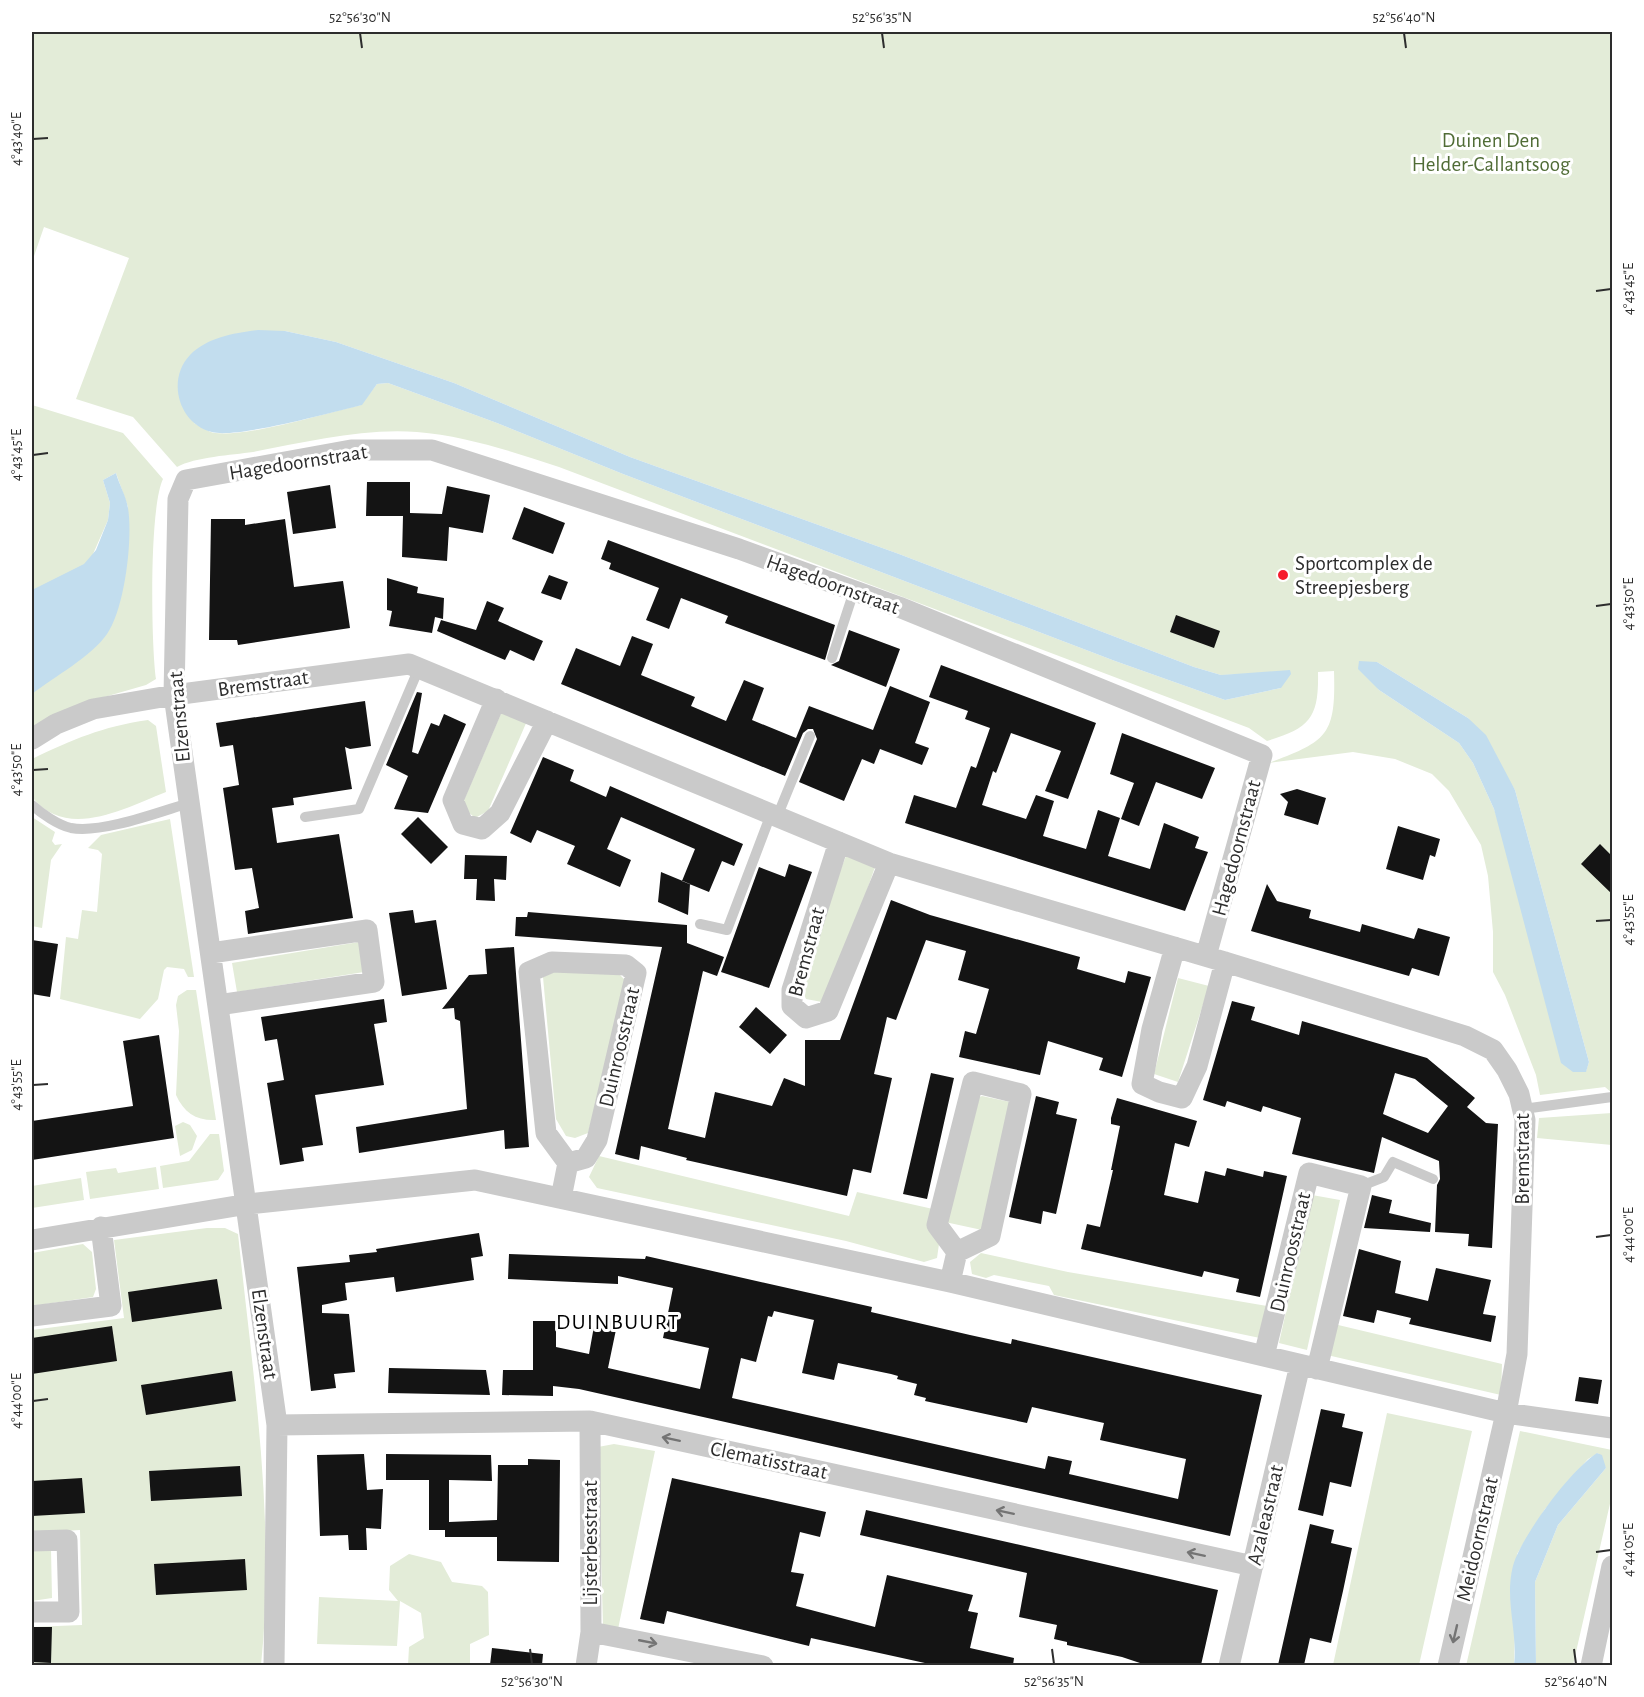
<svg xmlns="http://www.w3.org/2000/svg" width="1644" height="1697" viewBox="0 0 1644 1697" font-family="'Alegreya Sans',sans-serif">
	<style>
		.green { fill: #e3ecd8; fill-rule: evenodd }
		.water { fill: #c2ddee }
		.building { fill: #141414; fill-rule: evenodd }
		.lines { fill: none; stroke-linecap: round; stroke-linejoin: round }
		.service { stroke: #cacaca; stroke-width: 10 }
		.minor { stroke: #cacaca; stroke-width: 21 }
		.oneway { stroke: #747474 }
		.ticks { fill: none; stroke: #2d2d2d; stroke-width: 2 }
		.poi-dot { fill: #f61c2d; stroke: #fff; stroke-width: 2 }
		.labels { text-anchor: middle; stroke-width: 6; stroke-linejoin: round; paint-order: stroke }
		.park-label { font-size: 21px; fill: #506c36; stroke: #fff }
		.street-label { font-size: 21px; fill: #2d2d2d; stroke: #fff }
		.poi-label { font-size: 21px; fill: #2d2d2d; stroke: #fff; text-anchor: start }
		.neighbourhood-label { font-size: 22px; letter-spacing: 1.5px; fill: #000; stroke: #fff }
		.neatline { fill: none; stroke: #2d2d2d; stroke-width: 2 }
		.ticks-label { font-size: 15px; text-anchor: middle; fill: #2d2d2d }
	</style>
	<rect width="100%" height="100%" fill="#fff"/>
	<path class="green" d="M 32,32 L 1612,32 L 1612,1093 L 1605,1087 L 1540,1095 L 1536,1075 L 1505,995 L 1493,972 L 1493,932 L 1488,876 L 1481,845 L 1449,791 L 1432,774 L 1395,759 L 1353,752 L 1269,763 C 1327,741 1336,736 1334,671 L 1318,672 C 1319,718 1310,728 1267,741 L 1249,728 L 559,467 C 513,452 466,436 417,432 C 363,428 306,442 253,452 C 232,455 195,457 177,467 L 133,417 L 76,399 L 129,258 L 44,227 L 32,262 ZM 285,331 L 336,342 L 454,383 L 630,457 L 899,554 L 1194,667 L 1221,675 L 1255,674 L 1281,688 L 1225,700 L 1115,661 L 623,474 L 497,423 L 388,383 L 377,384 L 361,405 C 325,413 250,437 215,433 C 208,432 200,426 194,423 ZM 1359,662 L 1377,662 L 1468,718 L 1515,790 L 1589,1062 L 1586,1071 L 1494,809 L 1473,763 L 1459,743 L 1379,690 Z
		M 32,405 L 123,433 L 163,479 C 149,508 151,643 156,679 L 146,685 L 87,702 L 32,730 ZM 116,473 L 128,507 L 107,632 L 93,554 L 108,520 L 110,503 L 103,480 Z
		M 502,711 L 527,721 L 488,811 L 475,818 L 466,810 L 464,800 Z
		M 148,720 L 156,726 L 166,792 C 125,808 67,841 32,797 L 32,759 C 74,739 101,727 148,720 Z
		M 32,817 L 55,832 L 52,841 L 55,845 L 62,844 L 51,860 L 42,928 L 32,926 Z
		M 170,819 L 194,977 L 188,977 L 184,969 L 167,967 L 164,970 L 158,999 L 140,1019 L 60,999 L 66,937 L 78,939 L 82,910 L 97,912 L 102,854 L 98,850 L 88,848 L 101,835 Z
		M 846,856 L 875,867 L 831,994 L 822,1002 L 806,999 L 801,988 L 805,962 Z
		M 359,942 L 364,972 L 237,992 L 232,963 Z
		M 556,971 L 618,973 L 628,983 L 588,1133 L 575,1138 L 566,1136 L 556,1119 L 543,977 Z
		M 1178,978 L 1209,986 L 1178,1082 L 1154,1074 Z
		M 187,990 L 196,990 L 216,1120 C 197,1121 184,1113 176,1095 L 179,1031 L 176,1005 L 178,996 Z
		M 982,1096 L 1010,1102 L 982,1230 L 945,1222 L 975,1099 Z
		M 1612,1113 L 1612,1145 L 1537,1138 L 1539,1118 Z
		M 183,1122 L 190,1125 L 197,1136 L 192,1150 L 180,1156 L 175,1126 Z
		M 210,1134 L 219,1134 L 224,1171 L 218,1180 L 163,1188 L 160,1166 L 189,1161 Z
		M 599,1156 L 849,1216 L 857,1192 L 933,1209 L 939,1244 L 937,1258 L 924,1262 L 846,1241 L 597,1188 L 589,1177 Z
		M 156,1167 L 159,1189 L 90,1199 L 86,1172 L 116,1168 L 118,1173 Z
		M 81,1178 L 84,1200 L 32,1208 L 32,1186 Z
		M 1312,1195 L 1340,1200 L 1307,1350 L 1279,1343 Z
		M 207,1228 L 225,1228 L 238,1234 C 253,1376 276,1523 261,1665 L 32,1665 L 32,1627 L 82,1625 L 80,1530 L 32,1533 L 32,1330 L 124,1318 L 114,1240 Z
		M 83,1244 L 92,1252 L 96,1289 L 93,1297 L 32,1306 L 32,1253 Z
		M 981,1253 L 1068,1272 L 1267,1306 L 1260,1338 L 1054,1295 L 1049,1286 L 994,1275 L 986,1278 L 972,1274 L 970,1262 Z
		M 1334,1324 L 1502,1364 L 1501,1395 L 1327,1355 Z
		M 1387,1413 L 1472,1431 L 1419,1665 L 1333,1665 Z
		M 1520,1431 L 1612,1450 L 1612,1495 L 1573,1665 L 1536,1665 L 1535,1582 L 1558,1525 L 1606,1468 L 1598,1453 L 1588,1459 L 1545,1509 L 1517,1554 L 1514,1665 L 1466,1666 Z
		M 614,1444 L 655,1451 L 617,1634 L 603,1625 L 598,1447 Z
		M 51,1549 L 52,1598 L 32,1601 L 32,1550 Z
		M 409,1554 L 441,1562 L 452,1582 L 482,1586 L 488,1592 L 489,1635 L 470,1644 L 470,1665 L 408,1665 L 409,1647 L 424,1638 L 421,1613 L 400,1601 L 397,1646 L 317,1644 L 319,1597 L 398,1601 L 389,1590 L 390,1566 Z"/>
	<path class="water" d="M 258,330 L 285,331 L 336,342 L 454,383 L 630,457 L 899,554 L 1194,667 L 1221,675 L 1290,670 L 1291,674 L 1281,688 L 1225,700 L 1115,661 L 623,474 L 497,423 L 388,383 L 377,384 L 362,405 C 333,412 236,439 212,432 C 179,424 166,380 190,355 C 208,337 234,333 258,330 Z
		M 116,473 C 119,484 126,496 128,508 C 133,538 125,608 107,634 C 92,656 54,677 32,694 L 32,590 L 84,564 L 96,550 L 108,520 L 110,503 L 103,480 Z
		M 1359,661 L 1377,662 L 1468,718 L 1486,735 L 1515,790 L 1589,1062 L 1586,1072 L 1573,1072 L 1561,1063 L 1494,809 L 1473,763 L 1459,743 L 1379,690 L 1358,669 Z
		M 1597,1453 L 1602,1455 L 1606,1468 L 1558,1525 L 1535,1582 L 1536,1665 L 1514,1665 C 1517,1640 1510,1616 1510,1591 C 1510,1579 1512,1565 1517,1555 C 1530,1526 1571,1470 1597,1453 Z"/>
	<path class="building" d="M 367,482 L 410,482 L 410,513 L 442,514 L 447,486 L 490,495 L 483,533 L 449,527 L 447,561 L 402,557 L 403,516 L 366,516 Z
		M 330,485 L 336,528 L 293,534 L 287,492 Z
		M 524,507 L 565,523 L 553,554 L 512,539 Z
		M 211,519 L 245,519 L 245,525 L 285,519 L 294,587 L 343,581 L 350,628 L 238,645 L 237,640 L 209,640 Z
		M 608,540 L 835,625 L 825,660 L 725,623 L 728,616 L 681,598 L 669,629 L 646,620 L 659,588 L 609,569 L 611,563 L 601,559 Z
		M 549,575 L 568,582 L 561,600 L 541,593 Z
		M 387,578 L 418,587 L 417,593 L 444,598 L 443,619 L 435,617 L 432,633 L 389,626 L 392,611 L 387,610 Z
		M 487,601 L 504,608 L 498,621 L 543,641 L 534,661 L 510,650 L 505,660 L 437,631 L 441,620 L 476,630 Z
		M 1176,615 L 1220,631 L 1214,648 L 1170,632 Z
		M 849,630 L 900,649 L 886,687 L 831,665 L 839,661 Z
		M 632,636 L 653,644 L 641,675 L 695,697 L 691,706 L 726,721 L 744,680 L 764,688 L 752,720 L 796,738 L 809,706 L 873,730 L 890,686 L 930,702 L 915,743 L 929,748 L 922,765 L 880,749 L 874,764 L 862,759 L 844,801 L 799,782 L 817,739 L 813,729 L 808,729 L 803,733 L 785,776 L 561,684 L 576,648 L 620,666 Z
		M 941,665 L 1096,723 L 1068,799 L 1045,791 L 1061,751 L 1011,733 L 996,773 L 993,771 L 982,805 L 1026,819 L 1036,795 L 1054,801 L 1043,836 L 1086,849 L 1098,810 L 1120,818 L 1108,856 L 1150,869 L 1164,823 L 1199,837 L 1195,848 L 1208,852 L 1185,911 L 905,823 L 914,795 L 956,808 L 971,766 L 976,768 L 990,728 L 965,719 L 968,711 L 929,697 Z
		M 417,692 L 422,693 L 412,752 L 418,754 L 431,723 L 439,726 L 444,714 L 466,724 L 428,813 L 394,809 L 408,776 L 386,765 Z
		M 365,701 L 371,746 L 350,749 L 345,747 L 352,789 L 293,798 L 294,805 L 272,808 L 277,843 L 339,834 L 353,918 L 248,934 L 245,911 L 259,908 L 252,868 L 235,870 L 223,788 L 239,785 L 233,745 L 220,747 L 216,723 Z
		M 1122,733 L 1215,768 L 1202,799 L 1156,782 L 1139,826 L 1121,819 L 1134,783 L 1110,774 Z
		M 543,757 L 574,770 L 570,781 L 606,797 L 610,786 L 743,844 L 734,866 L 722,861 L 709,892 L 682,881 L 695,849 L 621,817 L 607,849 L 631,860 L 620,887 L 567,864 L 575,846 L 537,830 L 531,843 L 510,833 Z
		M 1297,789 L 1326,798 L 1318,825 L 1284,815 L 1288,802 L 1280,794 Z
		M 418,817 L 448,847 L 431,864 L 401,834 Z
		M 1398,826 L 1440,839 L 1435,857 L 1430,855 L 1423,880 L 1386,869 Z
		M 1600,844 L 1612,856 L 1612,894 L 1581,864 Z
		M 465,855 L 507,856 L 506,880 L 494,879 L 495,901 L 476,900 L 477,879 L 464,879 Z
		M 789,864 L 812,872 L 769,988 L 721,972 L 759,867 L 785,877 Z
		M 661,872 L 690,884 L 688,915 L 658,902 Z
		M 1267,884 L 1277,901 L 1311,910 L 1309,918 L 1360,932 L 1362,924 L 1414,939 L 1418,928 L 1450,937 L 1439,976 L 1412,968 L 1409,976 L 1251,931 Z
		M 891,900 L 930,915 L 1080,957 L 1077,969 L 1125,983 L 1128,971 L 1151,977 L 1122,1077 L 1099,1070 L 1103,1058 L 1048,1041 L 1040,1075 L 959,1057 L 965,1031 L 976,1034 L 989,989 L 958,980 L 966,951 L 926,940 L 896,1020 L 887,1017 L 874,1074 L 892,1078 L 871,1173 L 853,1169 L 847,1196 L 686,1160 L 687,1158 L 641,1146 L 639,1160 L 615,1154 L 662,947 L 515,936 L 516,917 L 527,917 L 528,912 L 687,925 L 687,943 L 724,957 L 717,976 L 703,971 L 668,1129 L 705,1138 L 715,1092 L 772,1106 L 784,1078 L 805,1086 L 805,1040 L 840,1040 Z
		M 413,910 L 415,923 L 436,920 L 447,989 L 402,996 L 389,913 Z
		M 32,940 L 58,944 L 50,997 L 32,994 Z
		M 514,947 L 529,1147 L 505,1149 L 504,1130 L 359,1153 L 356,1127 L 467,1109 L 460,1021 L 455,1019 L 454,1008 L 442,1009 L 469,975 L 487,974 L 485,949 Z
		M 384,999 L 387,1022 L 374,1024 L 384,1085 L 315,1095 L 323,1145 L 302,1148 L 304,1161 L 280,1165 L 267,1083 L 284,1080 L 277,1039 L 265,1041 L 261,1017 Z
		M 1232,1001 L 1255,1007 L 1251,1020 L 1299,1035 L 1302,1021 L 1427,1058 L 1475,1098 L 1467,1107 L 1486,1123 L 1498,1124 L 1492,1248 L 1468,1246 L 1469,1234 L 1435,1232 L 1437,1185 L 1440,1179 L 1439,1161 L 1382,1137 L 1374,1173 L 1292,1154 L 1301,1118 L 1263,1106 L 1261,1112 L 1227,1101 L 1225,1107 L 1203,1100 ZM 1395,1073 L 1415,1079 L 1448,1106 L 1428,1133 L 1383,1114 Z
		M 756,1007 L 787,1035 L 770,1054 L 739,1027 Z
		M 159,1035 L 174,1138 L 32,1160 L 32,1121 L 133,1106 L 123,1041 Z
		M 931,1073 L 954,1078 L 927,1199 L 903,1194 Z
		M 1036,1096 L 1059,1102 L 1056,1114 L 1077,1119 L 1056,1214 L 1043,1211 L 1041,1224 L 1009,1217 Z
		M 1117,1098 L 1197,1121 L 1189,1147 L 1175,1143 L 1164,1195 L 1198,1203 L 1205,1171 L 1225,1176 L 1227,1168 L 1263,1177 L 1264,1171 L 1287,1176 L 1260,1297 L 1236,1292 L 1239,1279 L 1204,1271 L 1202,1277 L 1081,1249 L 1087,1224 L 1100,1227 L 1113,1170 L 1111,1170 L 1120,1126 L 1111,1124 L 1111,1118 Z
		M 1372,1195 L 1392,1200 L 1389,1213 L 1431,1223 L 1430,1232 L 1364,1228 Z
		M 479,1233 L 483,1256 L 471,1258 L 474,1280 L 396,1292 L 394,1277 L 345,1283 L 347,1300 L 322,1305 L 322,1313 L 349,1314 L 355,1372 L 334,1374 L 336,1388 L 311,1391 L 297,1267 L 350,1262 L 349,1255 L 377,1252 L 376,1249 Z
		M 1359,1249 L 1401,1261 L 1395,1293 L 1428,1301 L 1436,1268 L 1491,1280 L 1483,1314 L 1496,1316 L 1491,1342 L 1409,1324 L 1411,1318 L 1377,1310 L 1374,1323 L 1343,1316 Z
		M 509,1254 L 645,1259 L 646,1256 L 872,1307 L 871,1312 L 970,1335 L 1011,1344 L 1012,1339 L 1262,1395 L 1230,1536 L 579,1389 L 553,1386 L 553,1396 L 502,1395 L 503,1370 L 533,1370 L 533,1321 L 556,1321 L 556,1347 L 589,1354 L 596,1315 L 618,1320 L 608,1368 L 700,1389 L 709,1348 L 663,1338 L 673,1288 L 618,1276 L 618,1284 L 508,1279 ZM 774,1311 L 814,1320 L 802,1373 L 834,1380 L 838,1363 L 891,1374 L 898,1376 L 897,1379 L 917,1384 L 914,1395 L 926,1398 L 925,1401 L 1027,1423 L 1032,1407 L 1104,1423 L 1100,1440 L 1186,1459 L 1178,1499 L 1069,1474 L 1072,1461 L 1048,1456 L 1045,1469 L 732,1398 L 741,1358 L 756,1362 L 768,1316 L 772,1317 Z
		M 217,1279 L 222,1309 L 132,1322 L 128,1292 Z
		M 112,1326 L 117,1361 L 32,1374 L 32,1338 Z
		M 389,1368 L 486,1370 L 490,1395 L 388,1393 Z
		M 232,1371 L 236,1401 L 146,1415 L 141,1385 Z
		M 1579,1377 L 1602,1380 L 1598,1404 L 1575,1401 Z
		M 1321,1409 L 1345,1414 L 1342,1427 L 1363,1432 L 1351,1487 L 1330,1482 L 1323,1516 L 1298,1510 Z
		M 364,1454 L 367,1490 L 383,1489 L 381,1529 L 366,1528 L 367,1550 L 349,1550 L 348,1535 L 320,1536 L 317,1455 Z
		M 386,1454 L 491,1455 L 492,1481 L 449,1480 L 449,1522 L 497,1520 L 498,1465 L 528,1465 L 528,1459 L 560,1460 L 559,1562 L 497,1561 L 497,1537 L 445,1537 L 445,1530 L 429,1530 L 429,1480 L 386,1480 Z
		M 240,1466 L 242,1496 L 151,1501 L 149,1471 Z
		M 82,1478 L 85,1513 L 32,1516 L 32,1481 Z
		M 672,1478 L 826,1512 L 820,1537 L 800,1532 L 791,1572 L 804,1574 L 796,1606 L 875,1627 L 887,1575 L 973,1595 L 968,1611 L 978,1613 L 970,1648 L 1014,1658 L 1013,1665 L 934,1665 L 811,1638 L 809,1646 L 667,1611 L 664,1624 L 640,1619 Z
		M 866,1510 L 1218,1590 L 1201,1665 L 1140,1665 L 1140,1663 L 1122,1657 L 1067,1645 L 1067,1642 L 1054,1639 L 1057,1625 L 1019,1617 L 1027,1573 L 860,1535 Z
		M 1310,1524 L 1334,1530 L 1331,1543 L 1352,1548 L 1343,1591 L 1331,1643 L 1310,1638 L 1304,1665 L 1278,1665 Z
		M 245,1559 L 247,1590 L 156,1595 L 154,1564 Z
		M 32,1627 L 52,1627 L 51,1663 L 32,1662 Z
		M 492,1648 L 543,1654 L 542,1665 L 490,1665 Z"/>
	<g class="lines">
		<path class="service" d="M 832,658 L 854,591
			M 32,805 C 42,814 58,825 71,828 C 101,834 159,812 189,803
			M 305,817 L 359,809 L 419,668
			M 777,817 L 810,736
			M 700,924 L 727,930 L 771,814
			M 1523,1109 L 1612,1097
			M 1361,1186 L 1384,1177 L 1393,1162 L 1433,1179"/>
		<path class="minor" d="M 496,699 L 453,800 L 463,824 L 482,829 L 500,813 L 547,721
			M 32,739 L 56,724 L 93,709 L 174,695 L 409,664 L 889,863 L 1225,962 L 1465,1036 L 1493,1050 L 1507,1070 L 1519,1094 L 1525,1120 L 1517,1354 L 1506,1413 L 1448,1666
			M 839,842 L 792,990 L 792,1006 L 806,1018 L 828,1011 L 889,863
			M 1175,947 L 1152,1029 L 1142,1084 L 1159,1092 L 1182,1098 L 1197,1066 L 1225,962
			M 211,953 L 367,930 L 374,982 L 218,1005
			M 552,962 L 626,965 L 636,973 L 597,1140 L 586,1158 L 568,1163 L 546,1133 L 529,972 Z
			M 561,1198 L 568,1163
			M 32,1240 L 248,1204 L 475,1180 L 950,1282 L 1506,1413 L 1612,1428
			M 950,1282 L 957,1252 L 990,1236 L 1021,1094 L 973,1082 L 937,1225 L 957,1252
			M 32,1316 L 111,1306 L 101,1227
			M 1264,1356 L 1309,1173 L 1361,1186 L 1317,1369
			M 277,1425 L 590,1421 L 1253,1566
			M 32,1541 L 67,1540 L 69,1612 L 32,1612
			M 591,1632 L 763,1666
			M 274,1666 L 277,1425 L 174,695 L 178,499 L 186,480 L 351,450 L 432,450 L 739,549 L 899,607 L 1262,755 L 1206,956
			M 586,1666 L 591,1632 L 590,1421
			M 1229,1666 L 1300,1365
			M 1591,1666 L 1612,1566"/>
	</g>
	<defs><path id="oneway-shaft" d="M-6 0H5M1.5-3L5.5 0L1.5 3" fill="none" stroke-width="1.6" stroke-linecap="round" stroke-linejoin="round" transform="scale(1.5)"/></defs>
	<g class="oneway">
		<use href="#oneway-shaft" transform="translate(671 1439) rotate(-168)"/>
		<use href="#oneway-shaft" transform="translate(1005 1512) rotate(-168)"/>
		<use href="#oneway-shaft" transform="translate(1196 1554) rotate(-168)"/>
		<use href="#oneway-shaft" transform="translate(1455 1634) rotate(103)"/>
		<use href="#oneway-shaft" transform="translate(648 1642) rotate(11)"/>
	</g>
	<path class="ticks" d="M 360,33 L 362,48M 882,33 L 884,48M 1404,33 L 1406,48M 33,139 L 48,138M 1596,291 L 1611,289M 33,455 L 48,453M 1596,606 L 1611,604M 33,770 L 48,769M 1596,921 L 1611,920M 33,1085 L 48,1084M 1596,1237 L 1611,1235M 33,1401 L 48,1399M 1596,1552 L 1611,1550M 530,1649 L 532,1664M 1052,1649 L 1054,1664M 1574,1649 L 1576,1664"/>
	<circle class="poi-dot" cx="1283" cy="575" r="6"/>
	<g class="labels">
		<g class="park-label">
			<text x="1491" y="147">Duinen Den<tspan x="1491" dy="24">Helder-Callantsoog</tspan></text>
		</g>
		<g class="street-label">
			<text transform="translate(298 462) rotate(-9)" y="7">Hagedoornstraat</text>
			<text transform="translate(833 584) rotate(20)" y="7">Hagedoornstraat</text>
			<text transform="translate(263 683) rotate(-8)" y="7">Bremstraat</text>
			<text transform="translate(179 717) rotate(-95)" y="7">Elzenstraat</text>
			<text transform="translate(1236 848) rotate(-75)" y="7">Hagedoornstraat</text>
			<text transform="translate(806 952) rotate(-75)" y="7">Bremstraat</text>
			<text transform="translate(619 1047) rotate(-77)" y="7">Duinroosstraat</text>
			<text transform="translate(1522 1159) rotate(-90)" y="7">Bremstraat</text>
			<text transform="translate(1290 1252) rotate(-77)" y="7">Duinroosstraat</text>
			<text transform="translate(265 1334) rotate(82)" y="7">Elzenstraat</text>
			<text transform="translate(769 1460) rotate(12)" y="7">Clematisstraat</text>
			<text transform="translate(1265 1515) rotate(-77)" y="7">Azaleastraat</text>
			<text transform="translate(1477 1539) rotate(-77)" y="7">Meidoornstraat</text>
			<text transform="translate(590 1543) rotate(-90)" y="7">Lijsterbesstraat</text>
		</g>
		<g class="poi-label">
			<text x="1295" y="570">Sportcomplex de<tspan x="1295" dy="24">Streepjesberg</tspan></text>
		</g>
		<g class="neighbourhood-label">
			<text x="618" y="1329">DUINBUURT</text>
		</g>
	</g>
	<rect width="1644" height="1697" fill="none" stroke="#ffffff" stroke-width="66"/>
	<rect x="33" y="33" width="1578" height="1631" class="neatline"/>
	<g class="ticks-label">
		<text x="360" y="22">52°56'30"N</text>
		<text x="882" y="22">52°56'35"N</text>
		<text x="1404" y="22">52°56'40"N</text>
		<text transform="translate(16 139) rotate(-90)" y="5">4°43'40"E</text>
		<text transform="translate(1628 289) rotate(-90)" y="5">4°43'45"E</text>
		<text transform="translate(16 455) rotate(-90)" y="5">4°43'45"E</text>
		<text transform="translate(1628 604) rotate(-90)" y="5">4°43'50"E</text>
		<text transform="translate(16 770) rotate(-90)" y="5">4°43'50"E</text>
		<text transform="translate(1628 920) rotate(-90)" y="5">4°43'55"E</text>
		<text transform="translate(16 1085) rotate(-90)" y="5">4°43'55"E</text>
		<text transform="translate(1628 1235) rotate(-90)" y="5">4°44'00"E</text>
		<text transform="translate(16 1401) rotate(-90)" y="5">4°44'00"E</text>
		<text transform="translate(1628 1550) rotate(-90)" y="5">4°44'05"E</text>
		<text x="532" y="1686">52°56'30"N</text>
		<text x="1054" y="1686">52°56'35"N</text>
		<text x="1576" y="1686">52°56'40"N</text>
	</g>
</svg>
